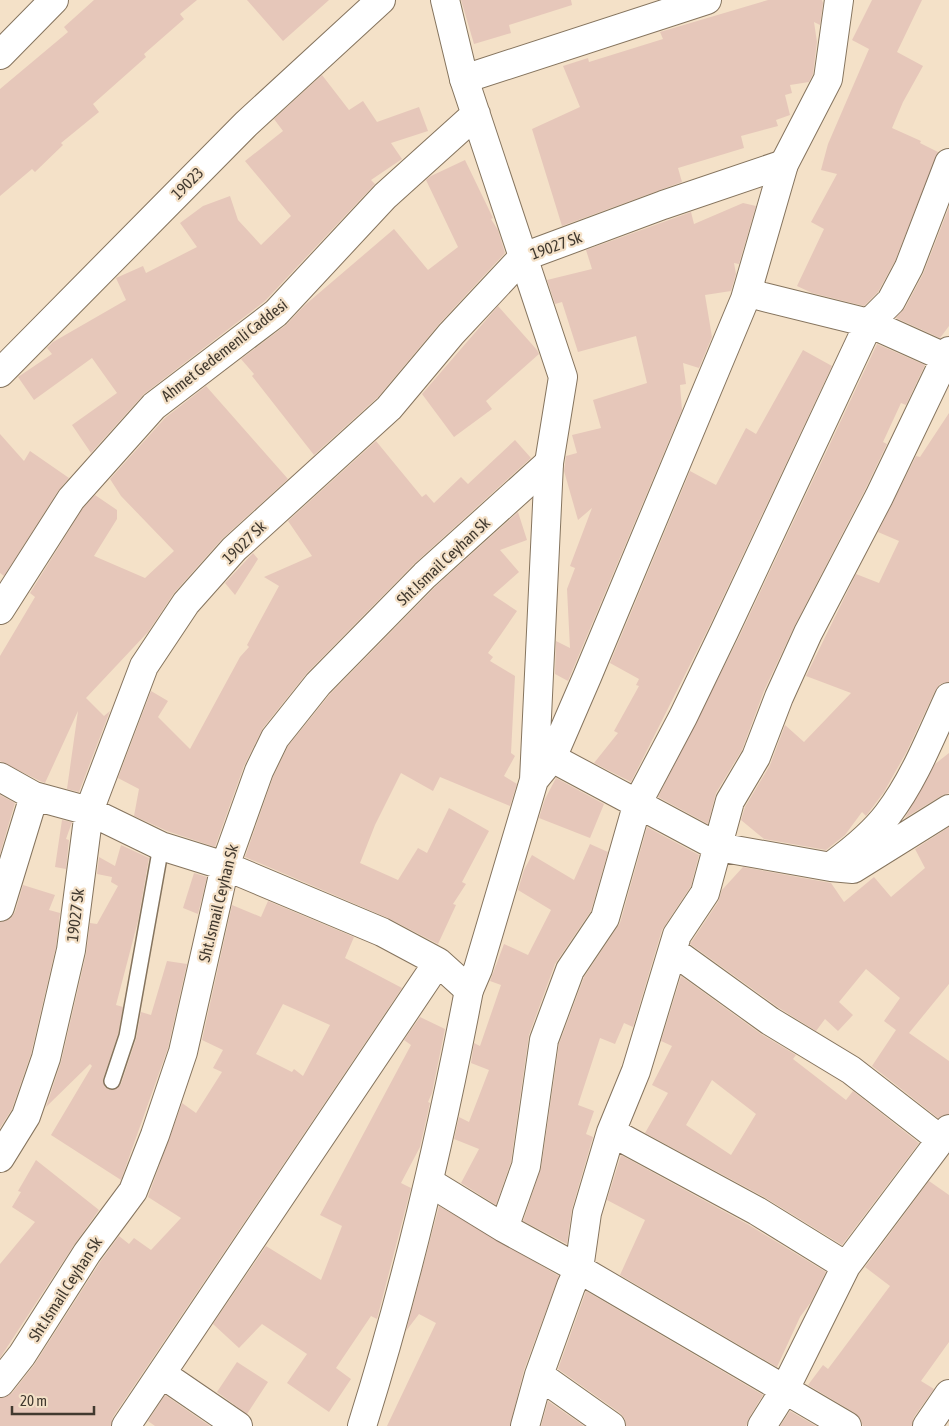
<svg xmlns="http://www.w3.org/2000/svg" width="949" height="1426" viewBox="0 0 949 1426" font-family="'Asap Condensed',sans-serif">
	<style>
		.building { fill: #e6c7ba; fill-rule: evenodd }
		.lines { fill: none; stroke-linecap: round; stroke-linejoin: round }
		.service-casing { stroke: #85745e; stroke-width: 18 }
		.minor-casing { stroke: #85745e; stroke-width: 30 }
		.tertiary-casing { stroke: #85745e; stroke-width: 30 }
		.service { stroke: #fff; stroke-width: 15 }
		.minor { stroke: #fff; stroke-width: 28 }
		.tertiary { stroke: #fff; stroke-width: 28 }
		.labels { text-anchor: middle; stroke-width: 4.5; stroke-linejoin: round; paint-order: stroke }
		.street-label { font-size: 16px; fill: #41392f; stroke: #f4e1c8 }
	</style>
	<rect width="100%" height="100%" fill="#f4e1c8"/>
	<path class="building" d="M 94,0 L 197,0 L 180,14 L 184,19 L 144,54 L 146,57 L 93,104 L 99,112 L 61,143 L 63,145 L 35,172 L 32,169 L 0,196 L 0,89 L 68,32 L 64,27 Z
		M 247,0 L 329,0 L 283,41 Z
		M 461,0 L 571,0 L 572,5 L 509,25 L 511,33 L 474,44 Z
		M 768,0 L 822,0 L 823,3 L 820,25 L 814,22 L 817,42 L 813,74 L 809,82 L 790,85 L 792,93 L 785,95 L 790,115 L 776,120 L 778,126 L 741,136 L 744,148 L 678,168 L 682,182 L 562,226 L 532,129 L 580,107 L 563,66 L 588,58 L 589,62 L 663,39 L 660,32 Z
		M 872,0 L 922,0 L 897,52 L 923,66 L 903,102 L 892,128 L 921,141 L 920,143 L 938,152 L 895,261 L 878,292 L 864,306 L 812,293 L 797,286 L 824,229 L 811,222 L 837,174 L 821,170 L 828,144 L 869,49 L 852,40 Z
		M 322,75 L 349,110 L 363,101 L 377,122 L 419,107 L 428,131 L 391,143 L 402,159 L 371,180 L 375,184 L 265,301 L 144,394 L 91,453 L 72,425 L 117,393 L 92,358 L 34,400 L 18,377 L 52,354 L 47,348 L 53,342 L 126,300 L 116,278 L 143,266 L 146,273 L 197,247 L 180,223 L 203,206 L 230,196 L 238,220 L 261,245 L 291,216 L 245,161 L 283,131 L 274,119 Z
		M 465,160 L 493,218 L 491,219 L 498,230 L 505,253 L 440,323 L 378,397 L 314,455 L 252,376 L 254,374 L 241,359 L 286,325 L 305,305 L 394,229 L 428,270 L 458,247 L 426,180 L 431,176 Z
		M 743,203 L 756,206 L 739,264 L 734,263 L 736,274 L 731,291 L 705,295 L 712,337 L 699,368 L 683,363 L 686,384 L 680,385 L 682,410 L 568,681 L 555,674 L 556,641 L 570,648 L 567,589 L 575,568 L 570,566 L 592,508 L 578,520 L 564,471 L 566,456 L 577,453 L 572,435 L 601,428 L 593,400 L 647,383 L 636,336 L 578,352 L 562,302 L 555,304 L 547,280 L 592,269 L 586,250 L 691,212 L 694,224 Z
		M 949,207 L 949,326 L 940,338 L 896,318 L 905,308 L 923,274 Z
		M 498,306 L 537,350 L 539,354 L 486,401 L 492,409 L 454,437 L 422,394 Z
		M 877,344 L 925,365 L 906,405 L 901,403 L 883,442 L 887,444 L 865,490 L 794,627 L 764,691 L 742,750 L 716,793 L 708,824 L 658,797 L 738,639 Z
		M 803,350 L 832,366 L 710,625 L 631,782 L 594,763 L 618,733 L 614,731 L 639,686 L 636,685 L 639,679 L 610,663 L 690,471 L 716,485 L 746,428 L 756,434 Z
		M 206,386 L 288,479 L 222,539 L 174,593 L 148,632 L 86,698 L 104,716 L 110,711 L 79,792 L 67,789 L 78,711 L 45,783 L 40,781 L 0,761 L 0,656 L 35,597 L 30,593 L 83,508 L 95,495 L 117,510 L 117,519 L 94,556 L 145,578 L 174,551 L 121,496 L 110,479 L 165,418 Z
		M 949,413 L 949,682 L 940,684 L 935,691 L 907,751 L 884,792 L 866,816 L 862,812 L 845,835 L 826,850 L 764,839 L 741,820 L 745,807 L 770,765 L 785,725 L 804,742 L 851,693 L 806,676 L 856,574 L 879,583 L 899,541 L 878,532 L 916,456 L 920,457 Z
		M 0,434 L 24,461 L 30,451 L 69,478 L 58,491 L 4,576 L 0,573 Z
		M 515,440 L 531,458 L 414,564 L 307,673 L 263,728 L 244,766 L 215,847 L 167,831 L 134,816 L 139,789 L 118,778 L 151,691 L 168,701 L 158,717 L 190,749 L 240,657 L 249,647 L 247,645 L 279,586 L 264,577 L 312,556 L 288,521 L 376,441 L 422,497 L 426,494 L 434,503 L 461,477 L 468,484 Z
		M 518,512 L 527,540 L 500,550 L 519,572 L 493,595 L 517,611 L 488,653 L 493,657 L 490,661 L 515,676 L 511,753 L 515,756 L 504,776 L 517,784 L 510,806 L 440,777 L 433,791 L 401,773 L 375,825 L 360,863 L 398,880 L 418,848 L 427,853 L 449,808 L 489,831 L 462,882 L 466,884 L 453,904 L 456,905 L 438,944 L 388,918 L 245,857 L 273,777 L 288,746 L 330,694 L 436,586 Z
		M 253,553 L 258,559 L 235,595 L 225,583 Z
		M 949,753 L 949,793 L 941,796 L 905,818 L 935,764 Z
		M 556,778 L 604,804 L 590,838 L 539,818 L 545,799 Z
		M 0,795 L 15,803 L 0,854 Z
		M 62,820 L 72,822 L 66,839 L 69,840 L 66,869 L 55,867 Z
		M 647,827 L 699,855 L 691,886 L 662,930 L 633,1027 L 624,1023 L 615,1044 L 600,1038 L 578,1105 L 594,1111 L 586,1134 L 593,1137 L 572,1209 L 567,1244 L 523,1221 L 541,1168 L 559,1044 L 584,977 L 620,923 Z
		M 949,827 L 949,984 L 909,1033 L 949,1061 L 949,1114 L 938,1118 L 872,1066 L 896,1030 L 884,1021 L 900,998 L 866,969 L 839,1002 L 853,1015 L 838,1031 L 825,1019 L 816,1031 L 779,1008 L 690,944 L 718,902 L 722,890 L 743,867 L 831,883 L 844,902 L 874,877 L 891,897 L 925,868 L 915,849 Z
		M 590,844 L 608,852 L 591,911 L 555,964 L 529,1035 L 511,1162 L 496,1205 L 461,1183 L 479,1149 L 454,1139 L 459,1117 L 469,1122 L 489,1070 L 471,1063 L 474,1043 L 480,1046 L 501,985 L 490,981 L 504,944 L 528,955 L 551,910 L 518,890 L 524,870 L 532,855 L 574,880 Z
		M 121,845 L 149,858 L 138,921 L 116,1005 L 123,1007 L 118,1034 L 103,1079 L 105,1087 L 109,1090 L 114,1090 L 121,1084 L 136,1039 L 141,1012 L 151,1015 L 167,961 L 187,964 L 168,1048 L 121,1180 L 51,1135 L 92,1066 L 90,1064 L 46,1107 L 61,1062 L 86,954 L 90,923 L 97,924 L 118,886 L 111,882 L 112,877 L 97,874 L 99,857 L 115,866 Z
		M 194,873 L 207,877 L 198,914 L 183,908 Z
		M 23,885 L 55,895 L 49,910 L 60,913 L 56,947 L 31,1054 L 12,1109 L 0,1128 L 0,922 L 10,919 L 15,912 Z
		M 268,901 L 354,937 L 345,958 L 402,988 L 113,1417 L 111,1426 L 0,1426 L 0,1398 L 12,1393 L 34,1365 L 100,1262 L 119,1236 L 129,1244 L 134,1238 L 151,1250 L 181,1218 L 148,1197 L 182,1103 L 196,1113 L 222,1072 L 213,1068 L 223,1050 L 202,1040 L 232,905 L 261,917 ZM 283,1004 L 330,1025 L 303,1076 L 294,1069 L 292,1072 L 256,1054 Z
		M 681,976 L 761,1034 L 796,1055 L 793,1059 L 846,1100 L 853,1091 L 919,1143 L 842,1245 L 764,1197 L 645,1133 L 668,1093 L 652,1085 L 672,1046 L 661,1041 ZM 712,1080 L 756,1114 L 731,1155 L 686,1125 Z
		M 420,1017 L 445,1029 L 432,1093 L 428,1102 L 430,1103 L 420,1147 L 401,1183 L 411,1188 L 377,1319 L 371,1316 L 336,1368 L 351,1379 L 329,1412 L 287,1383 L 307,1354 L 262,1324 L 239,1348 L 213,1324 L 266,1246 L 321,1280 L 342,1226 L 320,1215 L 411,1045 L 404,1040 Z
		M 621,1155 L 749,1225 L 826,1272 L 811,1302 L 800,1317 L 777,1367 L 620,1275 L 645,1220 L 607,1200 Z
		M 36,1160 L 99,1210 L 74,1245 L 0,1358 L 0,1264 L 35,1222 L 12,1207 L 21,1192 L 18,1191 Z
		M 929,1181 L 949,1195 L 949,1342 L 921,1381 L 934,1389 L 914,1417 L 912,1426 L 863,1426 L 860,1418 L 855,1413 L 808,1385 L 823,1365 L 828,1369 L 890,1286 L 865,1267 Z
		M 439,1206 L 559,1276 L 524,1370 L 510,1426 L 387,1426 L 436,1323 L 419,1314 L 406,1331 Z
		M 586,1291 L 763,1395 L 749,1418 L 746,1426 L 626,1426 L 625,1419 L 620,1413 L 558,1369 Z
		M 237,1362 L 268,1382 L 247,1414 L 217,1392 Z
		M 165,1395 L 210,1426 L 155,1426 L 148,1421 Z
		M 548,1401 L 584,1426 L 541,1426 Z
		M 790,1411 L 816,1426 L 780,1426 Z"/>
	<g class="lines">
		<g class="service-casing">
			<path id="service" d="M 112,1081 L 127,1036 L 161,846"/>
		</g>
		<g class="minor-casing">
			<path id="minor" d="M 0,55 L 54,0
				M 464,79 L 707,0
				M 748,290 L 760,296 L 869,323 L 949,359
				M 0,373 L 246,124 L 381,0
				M 552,758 L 718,847 L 831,867 L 853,869 L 949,809
				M 0,777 L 34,796 L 89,811 L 161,846 L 225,866 L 382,932 L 438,962 L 469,990
				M 834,864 C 853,850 873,834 888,814 C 914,780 931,736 949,697
				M 0,907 L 34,796
				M 673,951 L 770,1021 L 851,1070 L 941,1140
				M 611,1132 L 757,1211 L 846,1266
				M 0,1158 L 26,1116 L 46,1058 L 71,950 L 89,811 L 144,666 L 186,603 L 234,549 L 389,408 L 451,334 L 523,257 L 663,205 L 784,164
				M 429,1182 L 504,1228 L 579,1269 L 847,1426
				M 504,1228 L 526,1166 L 544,1040 L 570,970 L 605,918 L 638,802 L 683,717 L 724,632 L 869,323 L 891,301 L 909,267 L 949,163
				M 162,1374 L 238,1426
				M 539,1375 L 611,1426
				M 0,1383 L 22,1355 L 87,1253 L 133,1191 L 155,1135 L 183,1052 L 225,866 L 259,771 L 275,738 L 318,684 L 425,575 L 549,463
				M 126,1426 L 438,962
				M 525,1426 L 539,1375 L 571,1286 L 579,1269 L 587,1213 L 611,1132 L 636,1071 L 677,935 L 705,893 L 730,801 L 756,757 L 779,697 L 808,633 L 879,497 L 949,351
				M 762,1426 L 784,1391 L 846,1266 L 949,1129
				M 927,1426 L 949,1394"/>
		</g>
		<g class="tertiary-casing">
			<path id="tertiary" d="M 445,0 L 464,79 L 563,377 L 549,463 L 534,780
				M 0,610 L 71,499 L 154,406 L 276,313 L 385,196 L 476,114
				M 362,1426 C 407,1283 441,1137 469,990 L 478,969 L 534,780 L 552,758 L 587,677 L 745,299 L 784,164 L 828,79 L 839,0"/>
		</g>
		<use href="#service" class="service"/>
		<use href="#minor" class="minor"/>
		<use href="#tertiary" class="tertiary"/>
	</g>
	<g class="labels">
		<g class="street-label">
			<text transform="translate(187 183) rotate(-45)" y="6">19023</text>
			<text transform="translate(556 245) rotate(-20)" y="6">19027 Sk</text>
			<text transform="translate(224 350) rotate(-38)" y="6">Ahmet Gedemenli Caddesi</text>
			<text transform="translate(244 542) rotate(-44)" y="6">19027 Sk</text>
			<text transform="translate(443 561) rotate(-43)" y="6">Sht.Ismail Ceyhan Sk</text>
			<text transform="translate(218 903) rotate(-76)" y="6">Sht.Ismail Ceyhan Sk</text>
			<text transform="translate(75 915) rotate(-83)" y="6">19027 Sk</text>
			<text transform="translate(65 1289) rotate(-57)" y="6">Sht.Ismail Ceyhan Sk</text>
		</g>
	</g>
	<path d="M12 1406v8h82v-8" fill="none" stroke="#41392f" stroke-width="2.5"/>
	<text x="20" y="1406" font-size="15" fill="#41392f" stroke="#f4e1c8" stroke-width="4" paint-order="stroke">20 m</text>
</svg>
